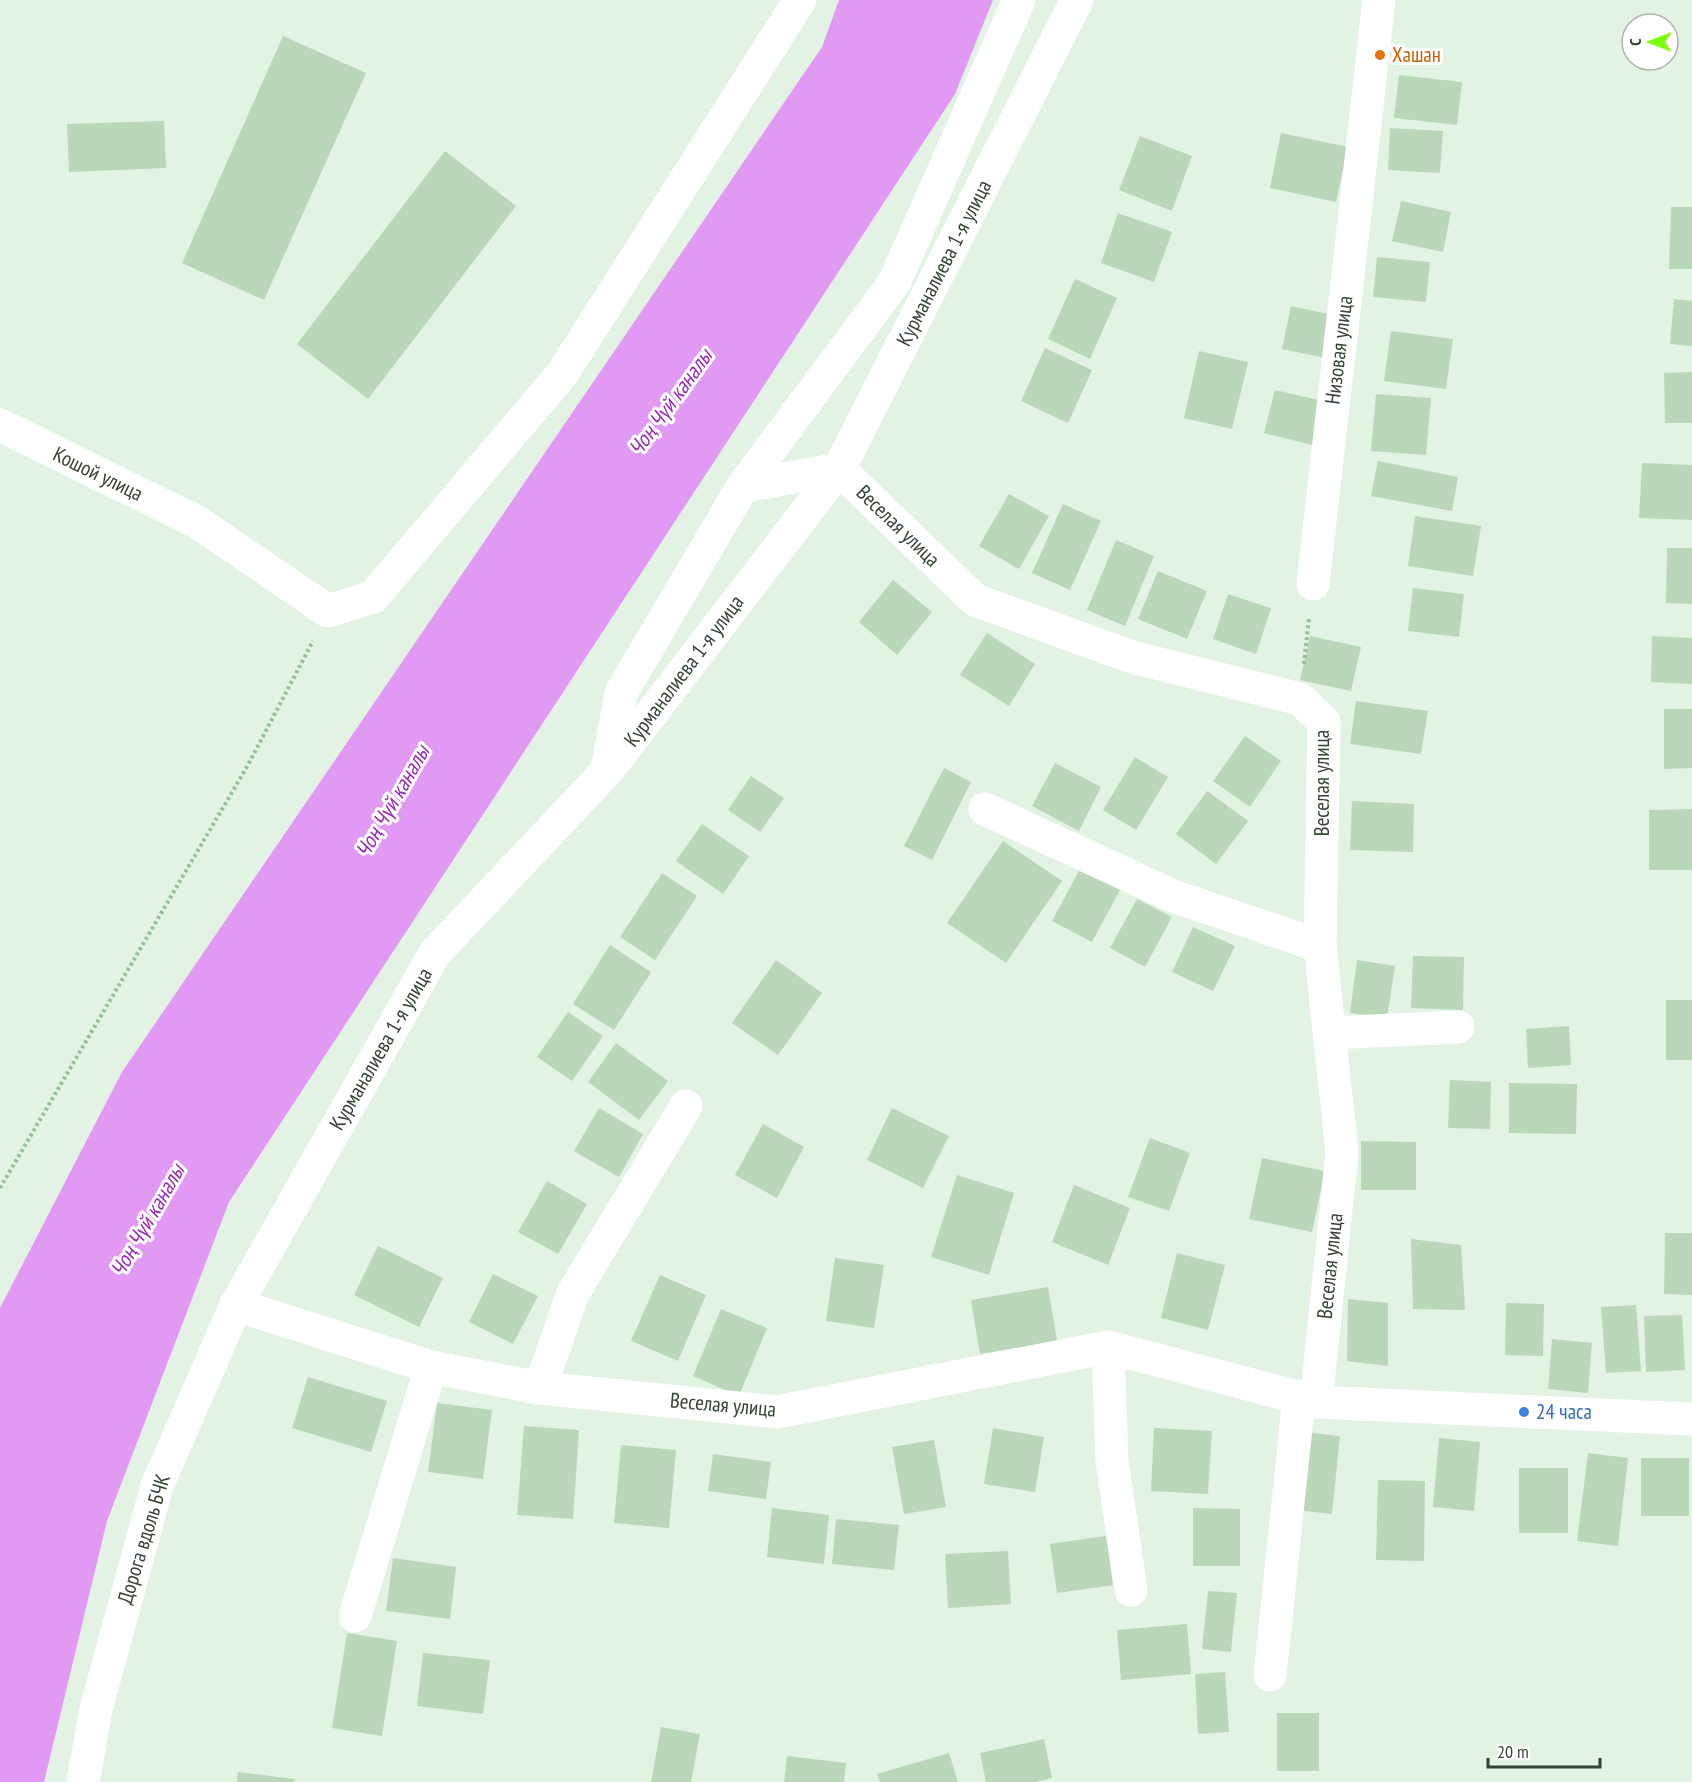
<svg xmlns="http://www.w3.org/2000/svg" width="1692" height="1782" viewBox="0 0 1692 1782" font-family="'PT Sans Narrow',sans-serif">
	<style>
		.water { fill: #e199f4 }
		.building { fill: #bad7ba }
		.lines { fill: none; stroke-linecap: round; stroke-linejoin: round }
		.path { stroke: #95c196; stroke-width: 4; stroke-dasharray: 3 3; stroke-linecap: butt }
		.minor { stroke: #fff; stroke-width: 33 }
		.food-dot { fill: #e8710a; stroke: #fff; stroke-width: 2 }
		.shop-dot { fill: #3f7fe0; stroke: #fff; stroke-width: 2 }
		.labels { text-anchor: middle; stroke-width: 6; stroke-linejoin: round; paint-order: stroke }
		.food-label { font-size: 21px; fill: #c56008; stroke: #fff; text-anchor: start }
		.street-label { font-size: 21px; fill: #334432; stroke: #fff }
		.shop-label { font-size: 21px; fill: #366cbe; stroke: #fff; text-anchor: start }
		.water-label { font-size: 22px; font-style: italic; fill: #9926b5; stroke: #fff }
	</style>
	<rect width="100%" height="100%" fill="#e2f2e3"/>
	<path class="water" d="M 839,0 L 993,0 L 955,94 L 229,1202 L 107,1521 L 44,1782 L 0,1782 L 0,1308 L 122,1072 L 822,47 Z"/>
	<path class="building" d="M 283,36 L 366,73 L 264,300 L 182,263 Z
		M 1399,75 L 1462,82 L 1457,125 L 1394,118 Z
		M 164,121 L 166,168 L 69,172 L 67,124 Z
		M 1390,128 L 1443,131 L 1440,173 L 1388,170 Z
		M 1281,133 L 1348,147 L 1336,202 L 1270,188 Z
		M 1140,136 L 1192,156 L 1172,211 L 1119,190 Z
		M 445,151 L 516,206 L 368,399 L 297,344 Z
		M 1401,201 L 1451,212 L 1443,252 L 1392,241 Z
		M 1671,207 L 1692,207 L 1692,269 L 1669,269 Z
		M 1118,213 L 1172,232 L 1154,282 L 1101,263 Z
		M 1377,257 L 1430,262 L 1426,302 L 1373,297 Z
		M 1075,279 L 1117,298 L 1090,359 L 1048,339 Z
		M 1674,299 L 1692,301 L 1692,346 L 1670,344 Z
		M 1291,306 L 1343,317 L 1335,360 L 1282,349 Z
		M 1391,331 L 1453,339 L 1446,389 L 1384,381 Z
		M 1045,348 L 1092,370 L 1068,423 L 1021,401 Z
		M 1199,351 L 1248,362 L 1232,429 L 1184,418 Z
		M 1692,372 L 1692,423 L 1665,423 L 1664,373 Z
		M 1275,390 L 1336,404 L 1325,448 L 1264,433 Z
		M 1376,394 L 1431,398 L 1426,455 L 1371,451 Z
		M 1378,461 L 1458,477 L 1452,511 L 1371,496 Z
		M 1642,463 L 1692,465 L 1692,520 L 1639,518 Z
		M 1009,494 L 1049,516 L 1019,569 L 979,546 Z
		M 1063,504 L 1101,521 L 1070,590 L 1032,573 Z
		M 1415,516 L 1481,526 L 1473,576 L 1408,566 Z
		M 1116,540 L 1154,556 L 1125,626 L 1087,610 Z
		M 1667,548 L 1692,548 L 1692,604 L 1666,603 Z
		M 1158,571 L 1207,591 L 1187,639 L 1138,619 Z
		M 893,580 L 932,612 L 897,655 L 859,622 Z
		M 1413,588 L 1464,594 L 1459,637 L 1408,631 Z
		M 1228,594 L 1271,608 L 1256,654 L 1213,639 Z
		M 987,633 L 1035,664 L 1009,706 L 960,675 Z
		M 1310,636 L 1361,647 L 1351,691 L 1300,680 Z
		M 1652,636 L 1692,638 L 1692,684 L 1651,682 Z
		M 1356,701 L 1428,711 L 1421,754 L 1350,744 Z
		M 1664,709 L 1692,709 L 1692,768 L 1664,769 Z
		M 1245,736 L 1281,761 L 1250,807 L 1213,781 Z
		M 1135,757 L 1168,777 L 1136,830 L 1103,810 Z
		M 1055,763 L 1101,787 L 1079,831 L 1032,806 Z
		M 944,768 L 971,782 L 932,860 L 904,846 Z
		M 751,776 L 784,798 L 760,832 L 728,810 Z
		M 1207,791 L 1248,821 L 1216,864 L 1176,834 Z
		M 1352,801 L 1414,804 L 1413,852 L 1350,850 Z
		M 1692,809 L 1692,870 L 1649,870 L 1649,810 Z
		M 702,824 L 749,856 L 723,894 L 676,861 Z
		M 1003,841 L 1062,881 L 1006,963 L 947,923 Z
		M 1080,869 L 1120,890 L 1092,942 L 1052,921 Z
		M 662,873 L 697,896 L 655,960 L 620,937 Z
		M 1137,899 L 1172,917 L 1145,967 L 1110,948 Z
		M 1193,927 L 1235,946 L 1213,991 L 1172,972 Z
		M 610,945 L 651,972 L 614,1030 L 573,1004 Z
		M 1413,956 L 1464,957 L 1463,1010 L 1411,1008 Z
		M 776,960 L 822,993 L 778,1055 L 732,1023 Z
		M 1357,960 L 1395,966 L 1387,1018 L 1350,1013 Z
		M 1666,1000 L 1692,1000 L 1692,1060 L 1666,1060 Z
		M 568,1012 L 603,1036 L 572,1081 L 537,1057 Z
		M 1569,1026 L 1571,1065 L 1528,1068 L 1526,1029 Z
		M 616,1043 L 668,1081 L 639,1120 L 588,1082 Z
		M 1450,1080 L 1491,1082 L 1490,1129 L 1448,1128 Z
		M 1509,1083 L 1577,1084 L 1576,1134 L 1509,1133 Z
		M 599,1108 L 643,1134 L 619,1177 L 574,1151 Z
		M 892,1108 L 949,1136 L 923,1188 L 867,1160 Z
		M 763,1124 L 804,1147 L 777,1198 L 735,1175 Z
		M 1150,1138 L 1190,1153 L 1169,1211 L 1128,1197 Z
		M 1361,1141 L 1416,1142 L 1416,1190 L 1361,1190 Z
		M 1262,1158 L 1325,1171 L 1312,1232 L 1249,1219 Z
		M 957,1175 L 1014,1193 L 989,1275 L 931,1257 Z
		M 547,1181 L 587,1204 L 558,1254 L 518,1232 Z
		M 1074,1185 L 1130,1208 L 1108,1265 L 1052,1242 Z
		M 1665,1233 L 1692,1233 L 1692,1295 L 1664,1294 Z
		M 1411,1239 L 1461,1245 L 1465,1310 L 1413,1309 Z
		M 378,1246 L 443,1278 L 419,1327 L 354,1295 Z
		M 1177,1253 L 1225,1265 L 1208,1330 L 1161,1318 Z
		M 835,1258 L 884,1265 L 874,1328 L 826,1321 Z
		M 493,1274 L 538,1296 L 513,1344 L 469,1322 Z
		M 660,1275 L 706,1295 L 678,1361 L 631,1341 Z
		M 1048,1287 L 1057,1341 L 980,1354 L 971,1300 Z
		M 1348,1299 L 1388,1303 L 1388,1366 L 1347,1361 Z
		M 1506,1303 L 1544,1304 L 1543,1356 L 1505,1355 Z
		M 1636,1305 L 1641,1371 L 1606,1373 L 1601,1307 Z
		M 721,1309 L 767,1328 L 739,1396 L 693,1376 Z
		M 1682,1315 L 1685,1370 L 1646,1372 L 1644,1316 Z
		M 1552,1339 L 1592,1343 L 1588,1393 L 1548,1389 Z
		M 308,1377 L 387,1401 L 371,1452 L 292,1428 Z
		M 437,1403 L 492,1410 L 483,1479 L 428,1472 Z
		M 524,1426 L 579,1430 L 573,1519 L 517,1515 Z
		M 993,1428 L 1044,1437 L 1035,1492 L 984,1484 Z
		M 1154,1428 L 1212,1431 L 1208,1494 L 1151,1491 Z
		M 1304,1432 L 1340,1436 L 1332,1514 L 1296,1510 Z
		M 1439,1438 L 1480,1442 L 1474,1511 L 1433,1507 Z
		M 934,1440 L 946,1507 L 904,1514 L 892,1447 Z
		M 621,1445 L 676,1450 L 669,1528 L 614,1523 Z
		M 1588,1453 L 1628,1458 L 1618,1546 L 1577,1541 Z
		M 713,1454 L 771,1462 L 766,1499 L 708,1491 Z
		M 1641,1458 L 1689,1458 L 1689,1516 L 1641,1516 Z
		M 1519,1468 L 1568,1468 L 1568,1533 L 1519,1533 Z
		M 1378,1480 L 1425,1481 L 1424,1561 L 1376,1560 Z
		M 772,1508 L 829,1515 L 824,1564 L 767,1557 Z
		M 1193,1508 L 1240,1509 L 1240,1566 L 1193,1566 Z
		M 836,1519 L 899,1525 L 894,1570 L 832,1564 Z
		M 1106,1536 L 1113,1585 L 1057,1593 L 1050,1544 Z
		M 1008,1551 L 1011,1604 L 948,1608 L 945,1554 Z
		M 393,1558 L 456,1567 L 450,1619 L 386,1611 Z
		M 1208,1591 L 1237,1593 L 1231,1652 L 1202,1649 Z
		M 1187,1624 L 1191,1674 L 1121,1680 L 1117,1630 Z
		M 347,1633 L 397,1641 L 382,1736 L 332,1728 Z
		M 423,1653 L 490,1660 L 483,1714 L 417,1706 Z
		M 1225,1672 L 1229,1732 L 1198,1734 L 1195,1674 Z
		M 1277,1713 L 1319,1713 L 1319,1771 L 1277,1771 Z
		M 661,1727 L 700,1734 L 691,1782 L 651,1782 Z
		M 1044,1739 L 1052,1778 L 1035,1782 L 986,1782 L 980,1753 Z
		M 949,1753 L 958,1782 L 880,1782 L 877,1774 Z
		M 787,1756 L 846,1763 L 844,1782 L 784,1782 Z
		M 238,1772 L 295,1779 L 294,1782 L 237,1782 Z"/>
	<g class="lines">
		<path class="path" d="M 1304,664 L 1309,618
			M 0,1188 L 248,765 L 313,641"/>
		<path class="minor" d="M 0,425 L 197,522 L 328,611 L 373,597 L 562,374 L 800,0
			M 743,486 L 839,469 L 975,600 L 1132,657 L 1300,699 L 1324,722 L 1320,946 L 1342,1152 L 1316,1402
			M 1313,584 L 1379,0
			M 608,766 L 621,693 L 743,486 L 894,283 L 1019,0
			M 985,809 L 1173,896 L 1320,946
			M 1330,1033 L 1458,1027
			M 236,1305 L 431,1367 L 540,1388 L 777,1412 L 1108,1347 L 1316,1402 L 1692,1419
			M 1108,1347 L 1112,1461 L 1131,1590
			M 540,1388 L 573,1293 L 686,1106
			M 355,1616 L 431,1367
			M 1270,1675 L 1299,1398
			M 83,1782 L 96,1709 L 157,1486 L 236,1305 L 435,953 L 608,770 L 839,469 L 1077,0"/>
	</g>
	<circle class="food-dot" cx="1380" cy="55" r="6"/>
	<circle class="shop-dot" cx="1524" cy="1412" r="6"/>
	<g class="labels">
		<g class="food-label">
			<text x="1392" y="62">Хашан</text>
		</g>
		<g class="street-label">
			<text transform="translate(944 263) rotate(-63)" y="7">Курманалиева 1-я улица</text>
			<text transform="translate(1339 350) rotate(-83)" y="7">Низовая улица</text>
			<text transform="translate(98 474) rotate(26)" y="7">Кошой улица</text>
			<text transform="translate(898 526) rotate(44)" y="7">Веселая улица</text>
			<text transform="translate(684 671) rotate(-53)" y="7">Курманалиева 1-я улица</text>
			<text transform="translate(1322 783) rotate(-90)" y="7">Веселая улица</text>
			<text transform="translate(381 1049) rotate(-60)" y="7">Курманалиева 1-я улица</text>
			<text transform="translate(1330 1266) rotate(-84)" y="7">Веселая улица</text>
			<text transform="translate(723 1405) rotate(5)" y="7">Веселая улица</text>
			<text transform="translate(144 1539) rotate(-73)" y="7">Дорога вдоль БЧК</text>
		</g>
		<g class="shop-label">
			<text x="1536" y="1419">24 часа</text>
		</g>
		<g class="water-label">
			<text transform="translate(670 402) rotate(-54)" y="8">Чоң Чүй каналы</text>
			<text transform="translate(392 801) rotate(-60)" y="8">Чоң Чүй каналы</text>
			<text transform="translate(147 1220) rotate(-60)" y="8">Чоң Чүй каналы</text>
		</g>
	</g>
	<g transform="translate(1650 42) rotate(270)"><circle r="28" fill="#ffffff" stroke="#adb4ad" stroke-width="1.5"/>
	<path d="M0-4.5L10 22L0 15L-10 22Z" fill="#7eff0c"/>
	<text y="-9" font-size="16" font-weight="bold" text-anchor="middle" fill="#334432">С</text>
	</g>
	<path d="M1488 1758v9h112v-9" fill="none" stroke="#334432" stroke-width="3"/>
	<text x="1497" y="1758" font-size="18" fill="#334432" stroke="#ffffff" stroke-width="4.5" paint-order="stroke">20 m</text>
</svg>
